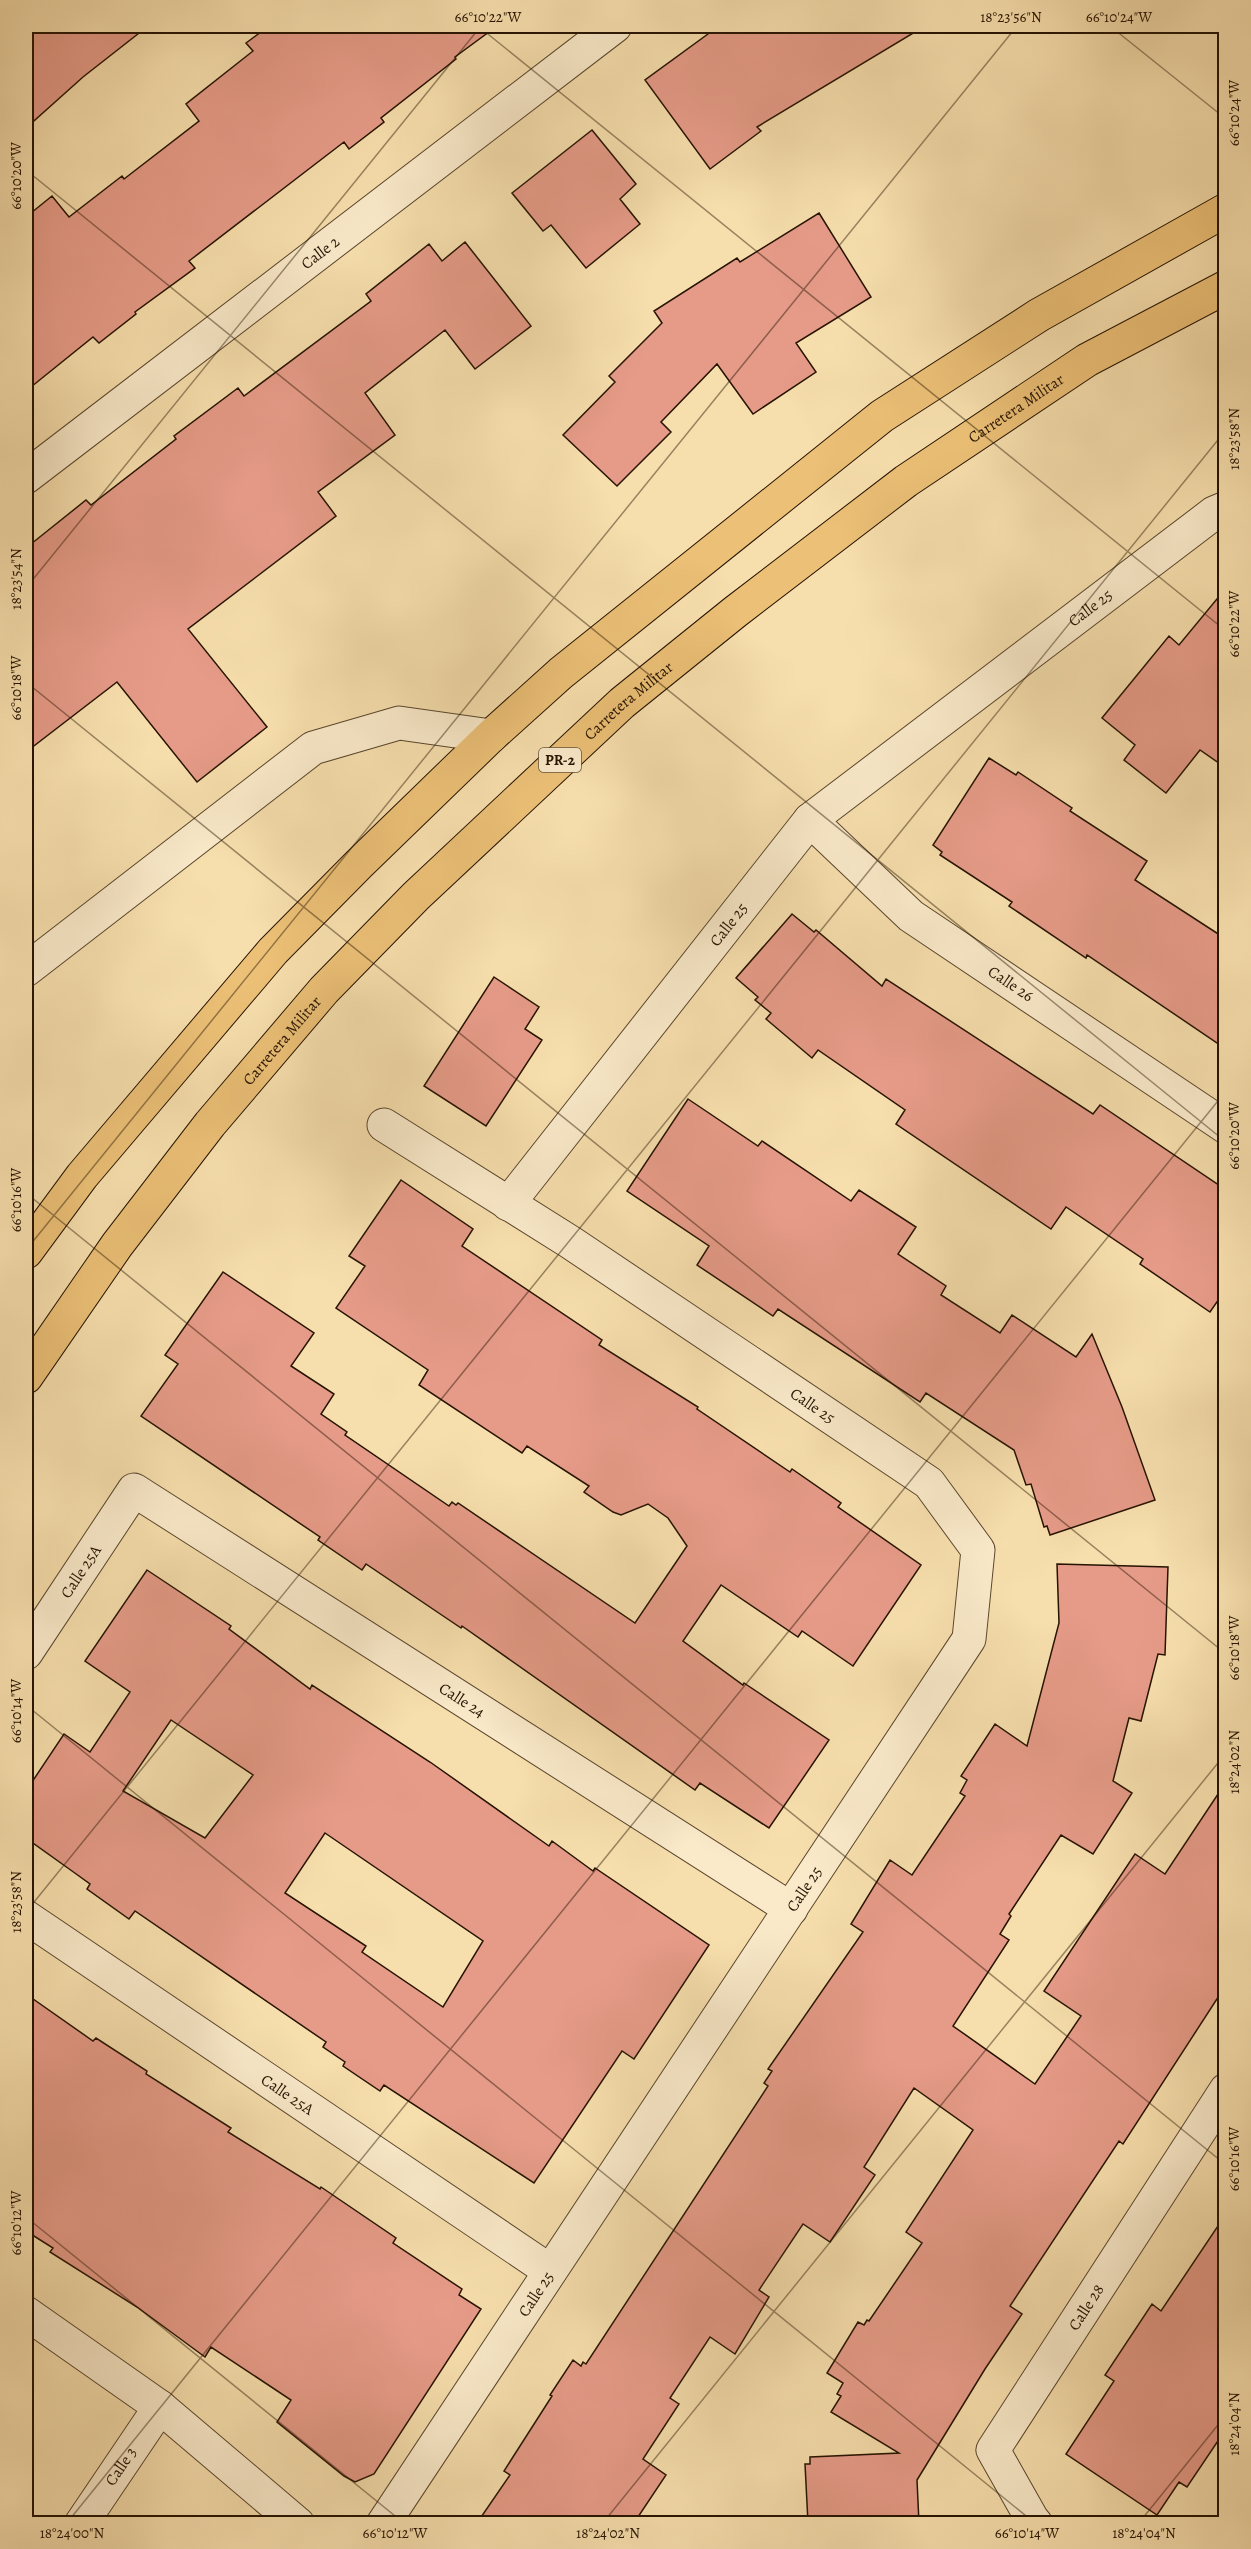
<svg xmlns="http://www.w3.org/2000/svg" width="1251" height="2549" viewBox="0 0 1251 2549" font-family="Alegreya,serif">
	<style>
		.building { fill: #e69b88; stroke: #261302; stroke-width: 1.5; fill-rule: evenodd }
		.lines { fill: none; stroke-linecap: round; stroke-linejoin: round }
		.minor-casing { stroke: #5a462d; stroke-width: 35 }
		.major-casing { stroke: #261302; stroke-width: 35 }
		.minor { stroke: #faeaca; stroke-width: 33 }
		.major { stroke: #ecc076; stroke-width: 33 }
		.ticks { fill: none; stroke: #261302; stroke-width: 1.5; stroke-opacity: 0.45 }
		.labels { text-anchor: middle; stroke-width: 4.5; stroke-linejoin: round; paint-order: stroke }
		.shield { fill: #faeaca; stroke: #66543e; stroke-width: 1.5 }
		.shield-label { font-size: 15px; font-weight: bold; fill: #261302 }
		.street-label { font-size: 16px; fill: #261302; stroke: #faeaca }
		.neatline { fill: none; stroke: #261302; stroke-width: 2 }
		.ticks-label { font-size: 15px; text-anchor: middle; fill: #261302 }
	</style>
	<rect width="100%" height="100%" fill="#f7dfad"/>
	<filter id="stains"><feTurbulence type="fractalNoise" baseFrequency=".00333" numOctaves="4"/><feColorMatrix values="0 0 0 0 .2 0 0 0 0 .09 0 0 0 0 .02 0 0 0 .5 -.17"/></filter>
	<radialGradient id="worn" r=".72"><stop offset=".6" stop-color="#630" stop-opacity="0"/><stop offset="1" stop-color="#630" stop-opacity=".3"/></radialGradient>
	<path class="building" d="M 26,26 L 148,26 L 83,77 L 26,128 Z
		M 269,26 L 497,26 L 455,57 L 456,59 L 381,118 L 384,122 L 349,149 L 344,142 L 189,261 L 195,268 L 135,312 L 136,314 L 99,343 L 93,337 L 26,391 L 26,217 L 52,196 L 69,217 L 122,176 L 124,179 L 199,121 L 186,104 L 253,51 L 246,43 Z
		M 719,26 L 925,26 L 757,127 L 761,131 L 710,169 L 645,80 Z
		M 592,130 L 636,184 L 620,199 L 640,224 L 586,268 L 551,225 L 543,231 L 512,193 Z
		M 819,213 L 871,297 L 796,343 L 816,372 L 753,414 L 717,364 L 661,422 L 671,432 L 617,486 L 563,435 L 615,382 L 609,376 L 662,323 L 654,311 L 737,258 L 740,262 Z
		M 465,242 L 531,326 L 475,369 L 445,330 L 365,393 L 395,435 L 318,492 L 336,516 L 188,629 L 267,727 L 197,782 L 117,682 L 26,752 L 26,548 L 86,500 L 91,505 L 176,439 L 174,436 L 238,388 L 244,396 L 371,301 L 366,294 L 429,244 L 442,261 Z
		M 1226,588 L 1226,768 L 1200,750 L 1166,793 L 1124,760 L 1135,745 L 1102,718 L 1169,636 L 1179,645 Z
		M 989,758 L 1016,775 L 1018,772 L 1072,808 L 1070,811 L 1147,861 L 1135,880 L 1226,939 L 1226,1049 L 1087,955 L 1086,958 L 1009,906 L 1012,902 L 940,855 L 942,852 L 933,845 Z
		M 792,914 L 814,932 L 816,930 L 882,986 L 886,979 L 1093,1114 L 1100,1105 L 1226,1190 L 1226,1289 L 1210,1312 L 1140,1264 L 1143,1259 L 1066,1207 L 1051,1229 L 896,1124 L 905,1110 L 818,1050 L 812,1058 L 766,1019 L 771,1013 L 755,1000 L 758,997 L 736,978 Z
		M 494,977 L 539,1007 L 525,1029 L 542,1040 L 486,1126 L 424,1086 Z
		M 688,1099 L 758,1146 L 762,1141 L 851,1201 L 859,1190 L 916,1227 L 898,1254 L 946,1286 L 941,1295 L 1000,1333 L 1012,1315 L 1076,1357 L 1092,1334 L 1122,1407 L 1155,1500 L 1050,1535 L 1047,1526 L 1044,1527 L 1031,1484 L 1026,1485 L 1014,1450 L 926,1393 L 920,1402 L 778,1309 L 773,1316 L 697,1265 L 709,1246 L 627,1191 Z
		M 401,1180 L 473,1229 L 462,1246 L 602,1340 L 599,1345 L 698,1407 L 697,1409 L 790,1472 L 792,1469 L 841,1503 L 838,1507 L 921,1565 L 853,1666 L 802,1631 L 798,1637 L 721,1585 L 683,1641 L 743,1685 L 744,1683 L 829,1740 L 769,1828 L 700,1783 L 695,1790 L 462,1626 L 461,1628 L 366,1564 L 362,1570 L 318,1540 L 320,1537 L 141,1416 L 178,1364 L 165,1355 L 223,1272 L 314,1333 L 291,1366 L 334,1394 L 321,1414 L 347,1432 L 345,1435 L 449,1506 L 452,1502 L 456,1505 L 458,1503 L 635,1623 L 687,1546 L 668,1518 L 648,1504 L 621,1515 L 613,1512 L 584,1492 L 589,1486 L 527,1446 L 522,1453 L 419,1385 L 428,1370 L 336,1308 L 365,1266 L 349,1256 Z
		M 1057,1564 L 1168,1567 L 1165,1655 L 1158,1654 L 1141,1721 L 1129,1718 L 1113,1781 L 1132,1793 L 1093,1854 L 1061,1835 L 1009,1914 L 1011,1916 L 1000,1934 L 1009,1940 L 953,2026 L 1035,2084 L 1081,2016 L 1044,1991 L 1135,1854 L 1165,1874 L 1226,1782 L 1226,1985 L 1123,2144 L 1119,2141 L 1010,2306 L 1022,2314 L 985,2369 L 917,2480 L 919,2523 L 808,2523 L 805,2464 L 810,2464 L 810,2457 L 899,2453 L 831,2412 L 841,2396 L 837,2394 L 843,2383 L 827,2373 L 858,2322 L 864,2325 L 867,2320 L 869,2321 L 922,2243 L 906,2232 L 973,2130 L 914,2088 L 864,2167 L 875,2175 L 830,2242 L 803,2224 L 759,2290 L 769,2297 L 735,2354 L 710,2337 L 670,2398 L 679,2404 L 643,2459 L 666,2475 L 634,2523 L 477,2523 L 510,2475 L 504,2471 L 552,2396 L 550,2395 L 573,2360 L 581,2366 L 583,2362 L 586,2364 L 768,2086 L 764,2083 L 772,2071 L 768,2069 L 863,1932 L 851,1924 L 890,1860 L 912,1875 L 965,1796 L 960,1793 L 967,1780 L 961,1776 L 995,1724 L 1027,1746 L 1059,1623 Z
		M 147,1570 L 231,1626 L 229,1629 L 310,1689 L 312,1685 L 430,1762 L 549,1846 L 552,1841 L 593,1871 L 595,1868 L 709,1945 L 634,2059 L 622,2051 L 534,2183 L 384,2085 L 380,2091 L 343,2066 L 345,2062 L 323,2047 L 326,2042 L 135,1911 L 129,1919 L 87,1889 L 90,1884 L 72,1871 L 26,1838 L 26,1791 L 64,1734 L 90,1752 L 130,1692 L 85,1661 ZM 171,1720 L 253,1775 L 205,1838 L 123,1791 ZM 325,1833 L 483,1941 L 443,2007 L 362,1952 L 366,1946 L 285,1893 Z
		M 26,1994 L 93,2041 L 96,2038 L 147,2071 L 146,2074 L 231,2128 L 228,2132 L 320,2189 L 321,2187 L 396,2238 L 393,2243 L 462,2289 L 459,2295 L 481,2309 L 374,2474 L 355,2482 L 344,2476 L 277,2422 L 291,2400 L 211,2347 L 205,2357 L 137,2307 L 50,2252 L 53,2248 L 26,2231 Z
		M 1226,2214 L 1226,2429 L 1187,2487 L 1179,2482 L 1157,2515 L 1066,2454 L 1114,2381 L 1105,2375 L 1152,2304 L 1161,2311 Z"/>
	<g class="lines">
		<g class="minor-casing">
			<g id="minor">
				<path id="s1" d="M 26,477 L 615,26"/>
				<path id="s2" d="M 810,820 L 911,916 L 1226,1127"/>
				<path d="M 26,970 L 313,748 L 399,723 L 491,736"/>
				<path id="s3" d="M 508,1204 L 810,820 L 1214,513 L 1226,508"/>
				<path id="s4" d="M 26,1653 L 134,1490 L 791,1909"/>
				<path id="s5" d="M 26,1917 L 550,2271"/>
				<path d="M 26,2313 L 160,2407 L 298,2524"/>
				<path id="s6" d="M 81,2524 L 160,2407"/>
				<path id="s7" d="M 383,2524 L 969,1639 L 978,1550 L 929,1483 L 570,1242 L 384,1125"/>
				<path id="s8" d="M 1036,2524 L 1032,2519 L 993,2450 L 1226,2090"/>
			</g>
		</g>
		<g class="major-casing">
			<g id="major">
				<path d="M 26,1252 L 82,1176 L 273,951 L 359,864 L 491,736 L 561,673 L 882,416 L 1039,315 L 1226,210"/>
				<path id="s9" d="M 26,1377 L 117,1245 L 210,1124 L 324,990 L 416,896 L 622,703 L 735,612 L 906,481 L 1087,360 L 1226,287"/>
			</g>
		</g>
		<use href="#minor" class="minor"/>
		<use href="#major" class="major"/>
	</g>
	<path class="ticks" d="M 478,26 L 1226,631M 1110,26 L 1226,119M 26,170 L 1226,1142M 26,588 L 481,26M 26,682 L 1226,1654M 26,1193 L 1226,2165M 26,1250 L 1017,26M 26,1705 L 1036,2524M 26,1912 L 1226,430M 26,2217 L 405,2524M 66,2524 L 1226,1091M 602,2524 L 1226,1753M 1138,2524 L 1226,2415"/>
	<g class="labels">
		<rect class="shield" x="539" y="748" width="42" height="24" rx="4.5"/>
		<g class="shield-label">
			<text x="560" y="765">PR-2</text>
		</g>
		<g class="street-label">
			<text dy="6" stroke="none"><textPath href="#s1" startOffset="370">Calle 2</textPath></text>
			<text dy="6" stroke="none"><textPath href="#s9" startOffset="1395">Carretera Militar</textPath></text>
			<text dy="6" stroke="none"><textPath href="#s3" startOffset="840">Calle 25</textPath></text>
			<text dy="6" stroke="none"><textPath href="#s9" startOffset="909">Carretera Militar</textPath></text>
			<text dy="6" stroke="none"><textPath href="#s3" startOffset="356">Calle 25</textPath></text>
			<text dy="6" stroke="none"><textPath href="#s2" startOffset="260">Calle 26</textPath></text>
			<text dy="6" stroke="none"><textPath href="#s9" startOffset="423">Carretera Militar</textPath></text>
			<text transform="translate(813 1405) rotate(34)" y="6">Calle 25</text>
			<text dy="6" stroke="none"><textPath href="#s4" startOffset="98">Calle 25A</textPath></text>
			<text dy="6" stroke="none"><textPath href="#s4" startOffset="585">Calle 24</textPath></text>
			<text dy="6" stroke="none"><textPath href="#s7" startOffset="762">Calle 25</textPath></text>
			<text dy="6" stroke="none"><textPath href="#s5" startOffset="316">Calle 25A</textPath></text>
			<text dy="6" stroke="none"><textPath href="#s7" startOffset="276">Calle 25</textPath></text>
			<text dy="6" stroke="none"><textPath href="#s8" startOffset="256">Calle 28</textPath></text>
			<text dy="6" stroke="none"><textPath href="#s6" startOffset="70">Calle 3</textPath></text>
		</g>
	</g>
	<rect width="1251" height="2549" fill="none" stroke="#f7dfad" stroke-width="66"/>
	<rect x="33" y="33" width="1185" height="2483" class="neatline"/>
	<g class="ticks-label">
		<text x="488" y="22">66°10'22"W</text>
		<text x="1011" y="22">18°23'56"N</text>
		<text x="1119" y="22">66°10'24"W</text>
		<text transform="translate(1234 113) rotate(-90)" y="5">66°10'24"W</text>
		<text transform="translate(16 176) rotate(-90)" y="5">66°10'20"W</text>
		<text transform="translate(1234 439) rotate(-90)" y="5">18°23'58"N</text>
		<text transform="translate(16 579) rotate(-90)" y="5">18°23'54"N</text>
		<text transform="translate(1234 624) rotate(-90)" y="5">66°10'22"W</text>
		<text transform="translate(16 688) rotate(-90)" y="5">66°10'18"W</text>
		<text transform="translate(1234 1136) rotate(-90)" y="5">66°10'20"W</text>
		<text transform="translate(16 1200) rotate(-90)" y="5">66°10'16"W</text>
		<text transform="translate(1234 1648) rotate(-90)" y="5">66°10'18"W</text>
		<text transform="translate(16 1711) rotate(-90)" y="5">66°10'14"W</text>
		<text transform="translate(1234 1762) rotate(-90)" y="5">18°24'02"N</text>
		<text transform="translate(16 1902) rotate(-90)" y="5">18°23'58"N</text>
		<text transform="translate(1234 2159) rotate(-90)" y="5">66°10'16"W</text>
		<text transform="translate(16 2223) rotate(-90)" y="5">66°10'12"W</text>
		<text transform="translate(1234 2424) rotate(-90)" y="5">18°24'04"N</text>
		<text x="72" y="2538">18°24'00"N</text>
		<text x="395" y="2538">66°10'12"W</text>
		<text x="608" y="2538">18°24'02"N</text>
		<text x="1027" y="2538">66°10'14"W</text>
		<text x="1144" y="2538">18°24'04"N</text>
	</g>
	<rect width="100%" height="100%" filter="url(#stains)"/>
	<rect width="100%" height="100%" fill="url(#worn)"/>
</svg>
